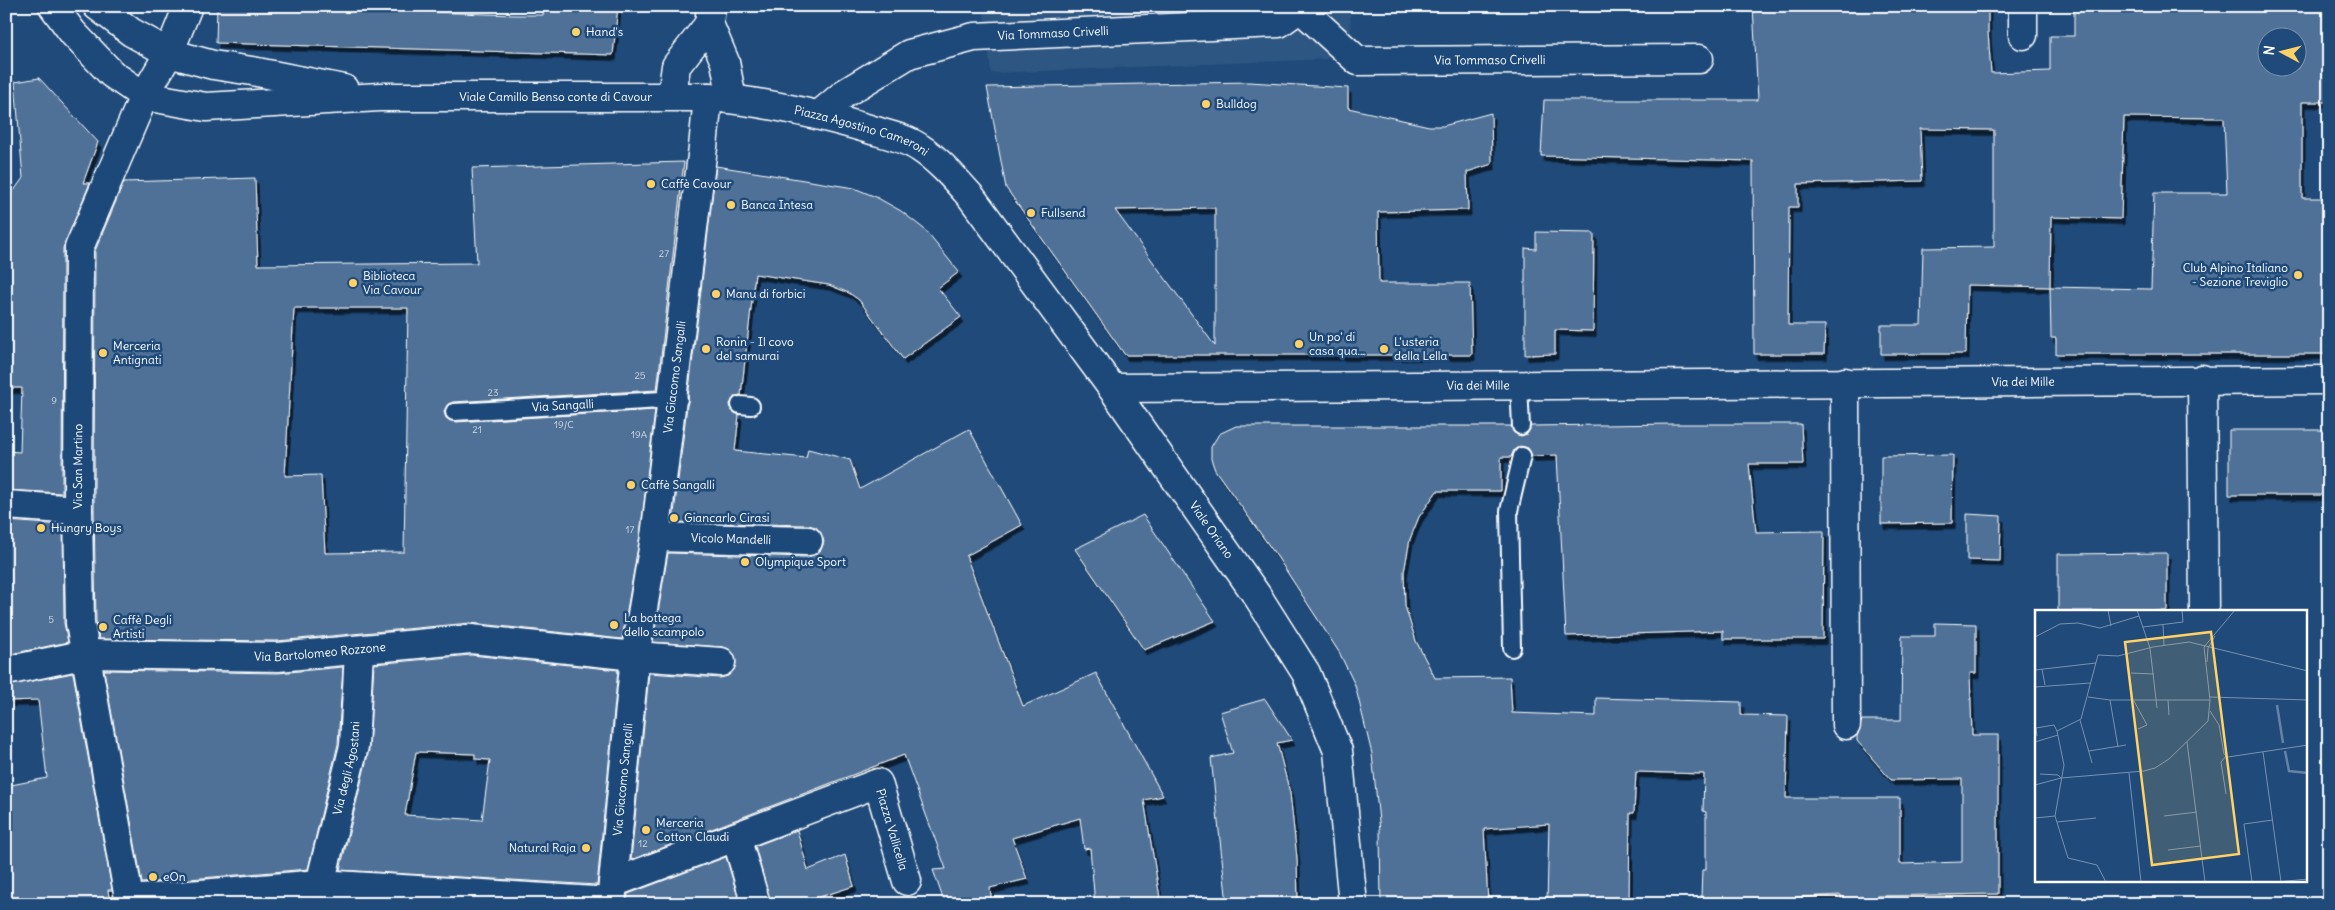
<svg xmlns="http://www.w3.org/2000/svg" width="2335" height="910" viewBox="0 0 2335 910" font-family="Delius,sans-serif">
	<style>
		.built { fill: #2e5683 }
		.building { fill: #507197; stroke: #fff; fill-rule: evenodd; filter: url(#shadow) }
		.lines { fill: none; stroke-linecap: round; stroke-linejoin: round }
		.lane-casing { stroke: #fff; stroke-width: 20 }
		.street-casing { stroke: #fff; stroke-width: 31 }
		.secondary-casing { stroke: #fff; stroke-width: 31 }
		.lane { stroke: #1f4a7a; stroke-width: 16 }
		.street { stroke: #1f4a7a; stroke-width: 28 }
		.secondary { stroke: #1f4a7a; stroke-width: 28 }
		.poi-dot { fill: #ffd166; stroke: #1f4a7a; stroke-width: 2 }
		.labels { text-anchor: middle; stroke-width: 5; stroke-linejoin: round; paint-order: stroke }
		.number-label { font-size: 10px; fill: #d3dce5 }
		.poi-label { font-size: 12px; fill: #fff; stroke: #1f4a7a; text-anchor: start }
		.street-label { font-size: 12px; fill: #fff; stroke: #1f4a7a }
		.inset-river { fill: none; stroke: #6583a4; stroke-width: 2.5 }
		.inset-road { fill: none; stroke: #7992af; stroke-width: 1 }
		.view { fill: #ffd166; fill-opacity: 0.15; stroke: #ffd166; stroke-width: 2.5 }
		.inset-edge { fill: none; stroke: #fff; stroke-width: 2.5 }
	</style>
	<defs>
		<filter id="shadow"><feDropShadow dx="3" dy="5.5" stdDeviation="0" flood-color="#0009"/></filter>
	</defs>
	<rect width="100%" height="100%" fill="#1f4a7a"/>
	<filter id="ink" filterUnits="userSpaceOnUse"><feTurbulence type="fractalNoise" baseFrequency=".02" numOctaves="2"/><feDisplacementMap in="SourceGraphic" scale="10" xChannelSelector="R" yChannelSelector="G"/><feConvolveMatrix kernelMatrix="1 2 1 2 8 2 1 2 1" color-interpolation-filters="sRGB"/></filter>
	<g filter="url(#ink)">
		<path class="built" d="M 983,6 L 1350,6 L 1351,40 L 1327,59 L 991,73 Z"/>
		<path class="building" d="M 217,6 L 431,6 L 431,12 L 514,15 L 543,15 L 544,6 L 618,6 L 613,55 L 216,43 Z
			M 1753,6 L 1988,6 L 1988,32 L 1991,73 L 2050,71 L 2050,36 L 2074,36 L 2074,6 L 2111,6 L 2111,8 L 2329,6 L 2329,102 L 2302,102 L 2302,198 L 2329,198 L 2329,354 L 2056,354 L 2056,338 L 2051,338 L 2050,287 L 2151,289 L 2154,193 L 2227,193 L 2224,118 L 2124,117 L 2121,219 L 2051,217 L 2050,287 L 1967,285 L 1966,354 L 1881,354 L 1881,325 L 1921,325 L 1923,248 L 1994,247 L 1994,130 L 1920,129 L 1922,181 L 1798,184 L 1798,207 L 1789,207 L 1788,325 L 1825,325 L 1824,354 L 1754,354 L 1753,161 L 1541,156 L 1544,100 L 1758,100 ZM 2268,38 L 2298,38 L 2298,68 L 2268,68 Z
			M 39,78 L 98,142 L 83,183 L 90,183 L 63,248 L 62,493 L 6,490 L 6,451 L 20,452 L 22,388 L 6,388 L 6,202 L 23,178 L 15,82 Z
			M 1249,82 L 1348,88 L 1348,108 L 1429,126 L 1443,126 L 1491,113 L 1492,164 L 1467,172 L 1468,210 L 1378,212 L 1379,283 L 1470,283 L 1472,355 L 1125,355 L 1006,188 L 987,87 ZM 1215,208 L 1215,346 L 1115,210 Z
			M 684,162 L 657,390 L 453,402 L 448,404 L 444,412 L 446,418 L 455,422 L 655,410 L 640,535 L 622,639 L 470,623 L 277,641 L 99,639 L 96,621 L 94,510 L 95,251 L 124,182 L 255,178 L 258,265 L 477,263 L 472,168 ZM 294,308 L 408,308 L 404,552 L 325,553 L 321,475 L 285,476 Z
			M 716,166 L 854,188 L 876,197 L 901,211 L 924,229 L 959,272 L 938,288 L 961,317 L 903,359 L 859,300 L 849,293 L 829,285 L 755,274 L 741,395 L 735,396 L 730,404 L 731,410 L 739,415 L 735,451 L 806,458 L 808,449 L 850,460 L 860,489 L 969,429 L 1022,525 L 966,556 L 1023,706 L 1096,673 L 1163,796 L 1144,800 L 1161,904 L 1095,904 L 1090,848 L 1084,849 L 1080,818 L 1012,838 L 1027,879 L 990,888 L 992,904 L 945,904 L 933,870 L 946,869 L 904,755 L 631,860 L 649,673 L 720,678 L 728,676 L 734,670 L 736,664 L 735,655 L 729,649 L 723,647 L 653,642 L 668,553 L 808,557 L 816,554 L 821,550 L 824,542 L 821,533 L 816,527 L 808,525 L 673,522 Z
			M 1536,232 L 1594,233 L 1593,331 L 1555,330 L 1555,354 L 1525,355 L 1525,248 L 1536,249 Z
			M 1674,424 L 1801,424 L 1803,464 L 1749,464 L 1756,532 L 1824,531 L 1823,639 L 1723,639 L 1723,631 L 1566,636 L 1557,455 L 1532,456 L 1528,448 L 1520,446 L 1514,450 L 1511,457 L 1501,457 L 1501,491 L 1437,491 L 1419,517 L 1410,539 L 1404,572 L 1405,606 L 1416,641 L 1435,678 L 1510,677 L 1512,713 L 1596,716 L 1596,698 L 1741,702 L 1741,715 L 1788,716 L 1786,798 L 1900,798 L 1900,864 L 1962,862 L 1962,779 L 1891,780 L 1857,741 L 1857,735 L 1862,720 L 1901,720 L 1902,636 L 1935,636 L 1935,623 L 1976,624 L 1976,673 L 1970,673 L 1972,735 L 1998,735 L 1998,894 L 1877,896 L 1877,904 L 1842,904 L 1841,895 L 1785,898 L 1785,904 L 1705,904 L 1704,897 L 1701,897 L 1702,870 L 1706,870 L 1706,812 L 1703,811 L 1704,774 L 1636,772 L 1634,813 L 1630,813 L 1629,904 L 1547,904 L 1549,824 L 1484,829 L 1488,902 L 1439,900 L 1439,904 L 1381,904 L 1380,831 L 1372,754 L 1355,685 L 1339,652 L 1278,558 L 1215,470 L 1211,459 L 1211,447 L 1219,434 L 1236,426 L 1511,426 L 1513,432 L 1521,436 L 1527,434 L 1531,426 Z
			M 2229,430 L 2329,430 L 2329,495 L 2229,495 Z
			M 1953,455 L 1952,523 L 1881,524 L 1881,456 Z
			M 1967,514 L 2001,516 L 2000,561 L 1967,560 Z
			M 1143,515 L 1215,621 L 1144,650 L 1075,549 Z
			M 6,521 L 63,525 L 64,623 L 68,642 L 6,655 Z
			M 2167,553 L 2167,611 L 2058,611 L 2058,554 Z
			M 471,655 L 618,670 L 597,885 L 340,870 L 369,750 L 374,664 ZM 416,752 L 475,754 L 475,759 L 490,760 L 482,820 L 405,815 Z
			M 343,667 L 338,744 L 308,869 L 142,883 L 104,670 L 278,673 Z
			M 73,673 L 112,890 L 108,890 L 110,904 L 6,904 L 6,786 L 47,778 L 38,700 L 6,701 L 6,686 Z
			M 1265,699 L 1292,740 L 1277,743 L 1290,793 L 1297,858 L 1298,904 L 1227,904 L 1211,758 L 1233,753 L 1220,712 Z
			M 797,830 L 808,870 L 845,855 L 854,886 L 798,904 L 771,904 L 755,846 Z
			M 726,857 L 740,904 L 627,904 L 628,894 Z"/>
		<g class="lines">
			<g class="lane-casing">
				<g id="lane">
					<path d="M 1519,385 L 1521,426"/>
					<path d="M 740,405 L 751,406"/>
					<path id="s1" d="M 454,412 L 679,399"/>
					<path d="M 1512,648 L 1509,511 L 1522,456"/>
				</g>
			</g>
			<g class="street-casing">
				<g id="street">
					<path d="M 711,6 L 709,24 L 725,62 L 732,99"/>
					<path d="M 2023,6 L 2023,35"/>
					<path id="s2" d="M 1301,9 L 1358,61 L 1699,59"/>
					<path d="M 672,95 L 676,66 L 709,24"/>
					<path id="s3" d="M 820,114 L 845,93 L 909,54 L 974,37 L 1279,23 L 1303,6"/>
					<path d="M 2202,379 L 2204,611"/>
					<path d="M 1845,382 L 1846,725"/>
					<path id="s4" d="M 1112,388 L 2329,380"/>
					<path d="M 6,505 L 78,510"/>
					<path id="s5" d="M 655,537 L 808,541"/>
					<path id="s6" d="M 6,671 L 87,654 L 278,657 L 471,639 L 635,656 L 721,662"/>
					<path d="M 736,837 L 756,904"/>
					<path id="s7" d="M 613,883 L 878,783 L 907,881"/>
					<path id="s8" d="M 320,884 L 354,746 L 359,651"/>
					<path d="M 130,900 L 320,884 L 611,902"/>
					<path id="s9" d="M 130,904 L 80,623 L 78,510 L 79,248 L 144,96 L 169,53 L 188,6"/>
					<path id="s10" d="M 611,904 L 635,656 L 655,537 L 703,147 L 708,97"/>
				</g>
			</g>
			<g class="secondary-casing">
				<g id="secondary">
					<path id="s11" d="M 53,6 L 73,33 L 112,74 L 144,96 L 206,107 L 380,97 L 708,97 C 762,101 817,114 869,129 C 885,134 906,138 920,148 C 940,161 956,180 972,198 L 1112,388 L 1258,597 L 1306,673 L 1338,751 L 1353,904"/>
					<path d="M 97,6 L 131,32 L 169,53 L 213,65 L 252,71 L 344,89"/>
				</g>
			</g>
			<use href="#lane" class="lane"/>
			<use href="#street" class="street"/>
			<use href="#secondary" class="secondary"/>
		</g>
	</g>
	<g class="poi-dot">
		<circle cx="576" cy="32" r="5"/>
		<circle cx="1206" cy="104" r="5"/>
		<circle cx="651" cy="184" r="5"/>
		<circle cx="731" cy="205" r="5"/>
		<circle cx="1031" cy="213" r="5"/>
		<circle cx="2298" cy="275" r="5"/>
		<circle cx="353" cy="283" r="5"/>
		<circle cx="716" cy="294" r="5"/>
		<circle cx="1299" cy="344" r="5"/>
		<circle cx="706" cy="349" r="5"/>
		<circle cx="1384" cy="349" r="5"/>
		<circle cx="103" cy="353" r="5"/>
		<circle cx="631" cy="485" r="5"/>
		<circle cx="674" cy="518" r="5"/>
		<circle cx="41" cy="528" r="5"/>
		<circle cx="745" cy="562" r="5"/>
		<circle cx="614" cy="625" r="5"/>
		<circle cx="103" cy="627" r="5"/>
		<circle cx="646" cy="830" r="5"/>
		<circle cx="586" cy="848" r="5"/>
		<circle cx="153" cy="877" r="5"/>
	</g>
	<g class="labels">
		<g class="number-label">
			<text x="664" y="257">27</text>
			<text x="640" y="379">25</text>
			<text x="493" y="396">23</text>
			<text x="54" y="404">9</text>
			<text x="564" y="428">19/C</text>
			<text x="477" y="433">21</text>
			<text x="639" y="438">19A</text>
			<text x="630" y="533">17</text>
			<text x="51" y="623">5</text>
			<text x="643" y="847">12</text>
		</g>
		<g class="poi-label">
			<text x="586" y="36">Hand's</text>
			<text x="1216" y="108">Bulldog</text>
			<text x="661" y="188">Caffè Cavour</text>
			<text x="741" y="209">Banca Intesa</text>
			<text x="1041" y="217">Fullsend</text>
			<text x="2288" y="272" text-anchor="end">Club Alpino Italiano<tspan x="2288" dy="14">- Sezione Treviglio</tspan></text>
			<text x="363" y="280">Biblioteca<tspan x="363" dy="14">Via Cavour</tspan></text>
			<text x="726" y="298">Manu di forbici</text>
			<text x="1309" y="341">Un po' di<tspan x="1309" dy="14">casa qua...</tspan></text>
			<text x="716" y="346">Ronin - Il covo<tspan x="716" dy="14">del samurai</tspan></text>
			<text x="1394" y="346">L'usteria<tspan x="1394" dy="14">della Lella</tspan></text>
			<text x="113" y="350">Merceria<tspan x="113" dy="14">Antignati</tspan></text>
			<text x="641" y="489">Caffè Sangalli</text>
			<text x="684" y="522">Giancarlo Cirasi</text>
			<text x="51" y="532">Hungry Boys</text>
			<text x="755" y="566">Olympique Sport</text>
			<text x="624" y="622">La bottega<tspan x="624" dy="14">dello scampolo</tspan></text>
			<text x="113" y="624">Caffè Degli<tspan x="113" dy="14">Artisti</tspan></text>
			<text x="656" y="827">Merceria<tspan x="656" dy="14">Cotton Claudi</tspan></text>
			<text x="576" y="852" text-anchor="end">Natural Raja</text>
			<text x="163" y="881">eOn</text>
		</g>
		<g class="street-label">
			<text dy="4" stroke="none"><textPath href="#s3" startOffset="254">Via Tommaso Crivelli</textPath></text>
			<text dy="4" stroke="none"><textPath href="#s2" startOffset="209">Via Tommaso Crivelli</textPath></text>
			<text dy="4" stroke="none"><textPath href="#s11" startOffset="542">Viale Camillo Benso conte di Cavour</textPath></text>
			<text dy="4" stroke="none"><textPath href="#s11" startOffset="852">Piazza Agostino Cameroni</textPath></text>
			<text dy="4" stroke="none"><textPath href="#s10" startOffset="531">Via Giacomo Sangalli</textPath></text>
			<text dy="4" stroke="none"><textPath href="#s4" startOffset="911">Via dei Mille</textPath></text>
			<text dy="4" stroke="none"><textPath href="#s4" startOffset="366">Via dei Mille</textPath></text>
			<text dy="4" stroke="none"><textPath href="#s1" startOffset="109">Via Sangalli</textPath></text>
			<text dy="4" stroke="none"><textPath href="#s9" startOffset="442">Via San Martino</textPath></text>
			<text dy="4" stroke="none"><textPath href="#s11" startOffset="1395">Viale Oriano</textPath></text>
			<text dy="4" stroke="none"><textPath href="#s5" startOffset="76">Vicolo Mandelli</textPath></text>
			<text dy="4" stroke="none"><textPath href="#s6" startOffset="316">Via Bartolomeo Rozzone</textPath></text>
			<text dy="4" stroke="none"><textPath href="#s8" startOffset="119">Via degli Agostani</textPath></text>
			<text dy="4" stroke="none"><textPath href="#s10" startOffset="125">Via Giacomo Sangalli</textPath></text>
			<text dy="4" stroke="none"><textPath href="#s7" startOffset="332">Piazza Vallicella</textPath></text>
		</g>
	</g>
	<g transform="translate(2035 610)">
		<rect width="272" height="272" fill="#1f4a7a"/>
		<path class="inset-river" d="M 242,95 L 248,133M 250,141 L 254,161 L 273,163"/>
		<path class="inset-road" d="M 73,0 L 76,16M 102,0 L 115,38 L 122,98M 128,15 L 129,35M 108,17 L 148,12 L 147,0M 0,27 L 25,14 L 43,13 L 65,18 L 104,6M 169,37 L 200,0M 92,45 L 98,91M 172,52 L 173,38 L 180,26M 7,59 L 10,75M 0,60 L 61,53M 96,63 L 119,64M 0,77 L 55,73M 53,87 L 75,90 L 175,90M 175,87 L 273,90M 75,90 L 83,137M 133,90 L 134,105M 99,91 L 112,115 L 103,119M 175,101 L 184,115 L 189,144 L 193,147 L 273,135M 45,110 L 57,153M 2,126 L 1,118 L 19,115 L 22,121M 0,132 L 23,125M 152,132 L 170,272M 54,141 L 91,135M 228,142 L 246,272M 94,163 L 106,272M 5,164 L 23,165 L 26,168M 0,175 L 26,168 L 109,161 L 120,158 L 134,149 L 173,111 L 175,90 L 169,37M 191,184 L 186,152 L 191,146M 129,206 L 162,202M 0,208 L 20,206M 22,212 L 61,208M 133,240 L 166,236M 71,272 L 62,255 L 33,248 L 20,206 L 29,155 L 22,121 L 46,109 L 63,45 L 83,46 L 118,37 L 154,32 L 273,61M 217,272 L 209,214 L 238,210M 241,272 L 273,269"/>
		<path class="view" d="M 176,22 L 204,244 L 117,255 L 90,32 Z"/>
		<rect width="272" height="272" class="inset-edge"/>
	</g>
	<rect width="2335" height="910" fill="none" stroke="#1f4a7a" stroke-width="25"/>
	<rect x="12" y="12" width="2310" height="885" fill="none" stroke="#fff" stroke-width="2" filter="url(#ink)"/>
	<g transform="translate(2282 52) rotate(277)"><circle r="24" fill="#1f4a7a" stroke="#7992af"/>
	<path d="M0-4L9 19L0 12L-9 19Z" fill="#ffd166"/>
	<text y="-8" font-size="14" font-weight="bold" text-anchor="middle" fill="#ffffff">N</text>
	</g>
</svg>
